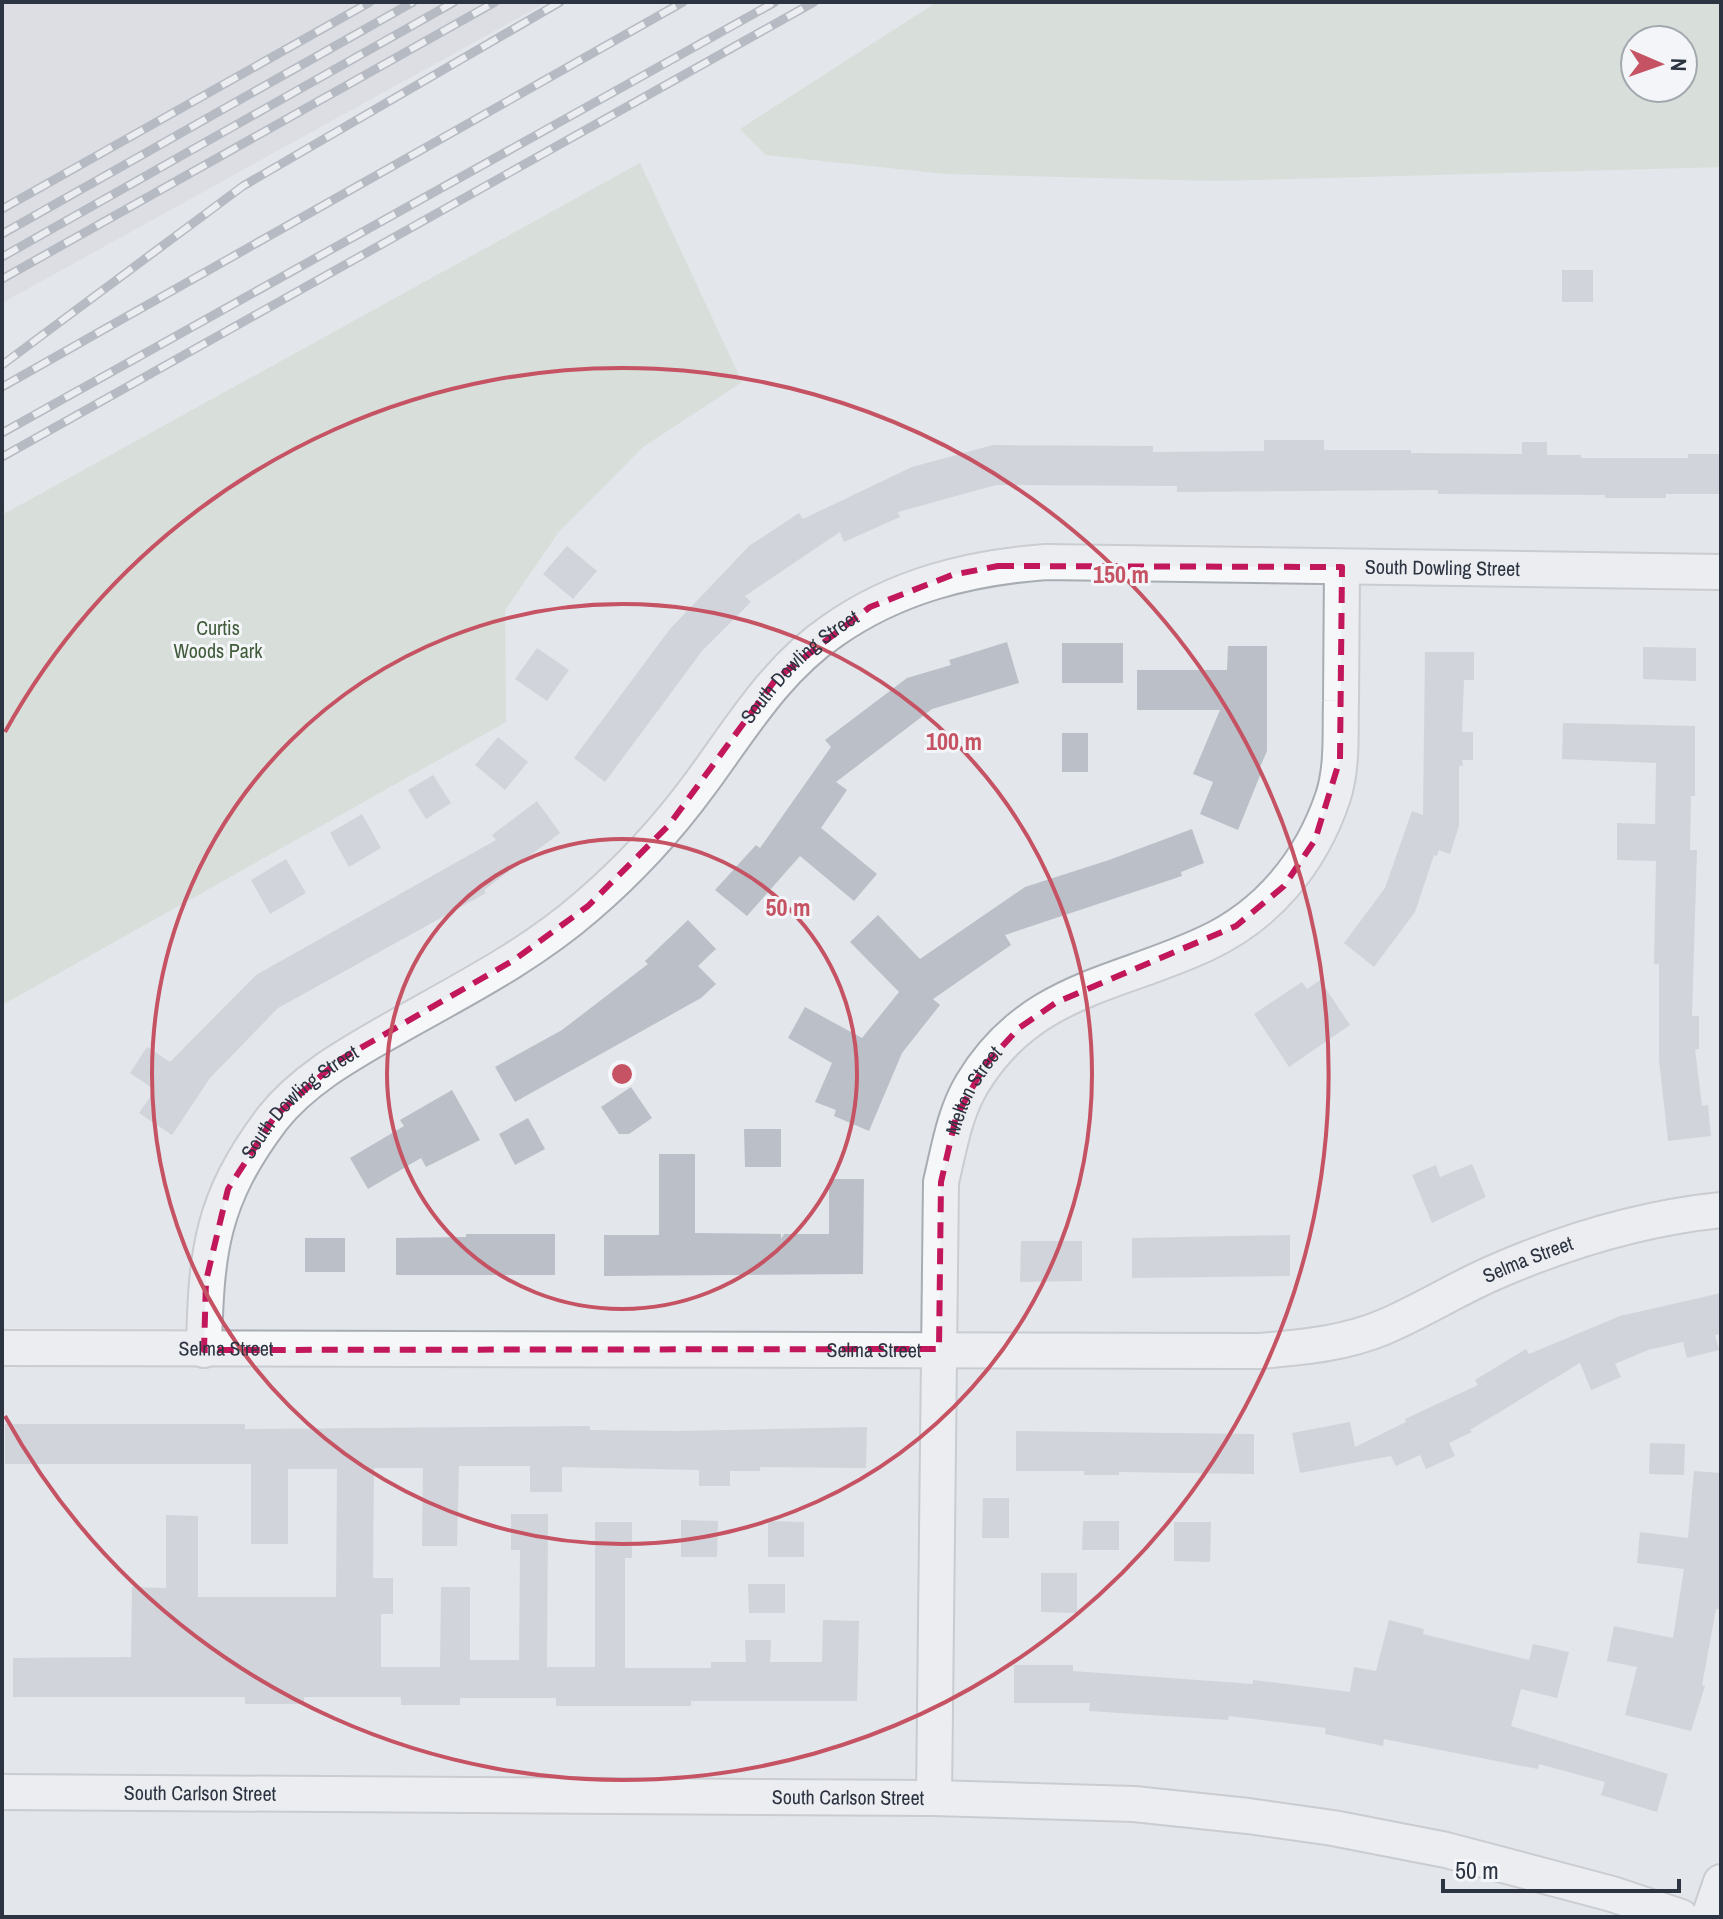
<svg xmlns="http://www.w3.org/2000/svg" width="1723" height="1919" viewBox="0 0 1723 1919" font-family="'Archivo Narrow',sans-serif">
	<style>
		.built { fill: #d2d5dc }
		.green { fill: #c9d4c5; fill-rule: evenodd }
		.building { fill: #bbbfc7 }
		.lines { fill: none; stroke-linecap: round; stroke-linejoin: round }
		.street-casing { stroke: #a8adb4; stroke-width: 38 }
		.street { stroke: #f6f7f9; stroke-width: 34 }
		.rail-casing { stroke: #7e8693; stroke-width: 9 }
		.rail { stroke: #f3f5f8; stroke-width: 6; stroke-dasharray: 18; stroke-linecap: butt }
		.marked { fill: none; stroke: #c2185b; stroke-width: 6; stroke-dasharray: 16 10; stroke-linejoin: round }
		.ring { fill: none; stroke: #c55363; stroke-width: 4 }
		.labels { text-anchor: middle; stroke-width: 6; stroke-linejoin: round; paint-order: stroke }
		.street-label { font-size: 20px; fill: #2c3442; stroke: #f3f5f8 }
		.park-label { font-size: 20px; fill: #415c3b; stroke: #f3f5f8 }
		.centre { fill: #c55363; stroke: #f3f5f8; stroke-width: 4 }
		.ring-label { font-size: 24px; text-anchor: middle; font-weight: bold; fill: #c55363; stroke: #f3f5f8; stroke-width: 6; stroke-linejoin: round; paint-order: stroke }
	</style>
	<rect width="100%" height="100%" fill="#e3e6ea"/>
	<path class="built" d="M 2,2 L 547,2 L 2,303 Z"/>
	<path class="green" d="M 937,2 L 1721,2 L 1721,167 L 1215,181 L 946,174 L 766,155 L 740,129 ZM 1635,40 L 1683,40 L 1683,88 L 1635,88 Z
		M 640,163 L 742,382 L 643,447 L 558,533 L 505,610 L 506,722 L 2,1005 L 2,515 Z"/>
	<path class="building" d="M 1562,270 L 1593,270 L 1593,302 L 1562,302 Z
		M 1264,440 L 1324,440 L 1324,450 L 1411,450 L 1411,453 L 1522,454 L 1522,442 L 1547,442 L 1547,455 L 1581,455 L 1581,458 L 1688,458 L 1688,454 L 1721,454 L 1721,494 L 1666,494 L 1666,498 L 1605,498 L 1605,495 L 1438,494 L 1438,490 L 1177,492 L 1177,486 L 996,485 L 898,512 L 900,517 L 844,542 L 840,532 L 745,596 L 751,602 L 702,651 L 605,782 L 574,758 L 670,629 L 749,546 L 799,513 L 803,519 L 912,467 L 993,445 L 1153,446 L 1153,452 L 1264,451 Z
		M 567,546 L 597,571 L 573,599 L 543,574 Z
		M 1007,642 L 1019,683 L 932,709 L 836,782 L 847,790 L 821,828 L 877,874 L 854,901 L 800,856 L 747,916 L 715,890 L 756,845 L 760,848 L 831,747 L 825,740 L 907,678 L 951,665 L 949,660 Z
		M 1062,643 L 1123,643 L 1123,683 L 1062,683 Z
		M 1228,646 L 1267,646 L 1267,751 L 1258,772 L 1261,773 L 1238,830 L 1200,814 L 1213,782 L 1193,774 L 1220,710 L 1137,710 L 1137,670 L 1227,670 Z
		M 1643,647 L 1696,648 L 1696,681 L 1643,679 Z
		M 537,648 L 569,670 L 547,701 L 515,679 Z
		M 1425,652 L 1474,652 L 1474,680 L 1464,680 L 1462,732 L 1473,732 L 1473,760 L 1462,760 L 1463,766 L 1459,766 L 1459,826 L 1450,854 L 1439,850 L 1437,856 L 1434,855 L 1415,912 L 1374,967 L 1344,943 L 1385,888 L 1412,811 L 1423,815 Z
		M 1563,723 L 1695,726 L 1695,796 L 1691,796 L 1690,850 L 1697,850 L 1692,1016 L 1699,1016 L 1699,1049 L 1695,1049 L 1702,1106 L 1708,1105 L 1711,1136 L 1668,1141 L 1659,1060 L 1659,964 L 1654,964 L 1656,861 L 1617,860 L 1617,823 L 1655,824 L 1656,763 L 1562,759 Z
		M 1062,733 L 1088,733 L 1088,772 L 1062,772 Z
		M 498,737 L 528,762 L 505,790 L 475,765 Z
		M 433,775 L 451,803 L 426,819 L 408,790 Z
		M 537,801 L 560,833 L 484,890 L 486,893 L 278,1008 L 210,1078 L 172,1135 L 139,1113 L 155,1090 L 130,1073 L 147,1047 L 170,1062 L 256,975 L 496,840 L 492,835 Z
		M 362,814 L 381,848 L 349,867 L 330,833 Z
		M 1192,829 L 1204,863 L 1181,872 L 1182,876 L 1005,935 L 1011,945 L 933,999 L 940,1005 L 902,1053 L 869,1131 L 834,1116 L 836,1110 L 815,1102 L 832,1063 L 788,1038 L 805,1007 L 862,1038 L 899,992 L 850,942 L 878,915 L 920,959 L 1025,887 L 1109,860 Z
		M 286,859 L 306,893 L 270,914 L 251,880 Z
		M 688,920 L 716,949 L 698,966 L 716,984 L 701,998 L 515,1102 L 495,1067 L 562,1030 L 648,964 L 645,961 Z
		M 1320,980 L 1350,1025 L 1289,1067 L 1254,1014 L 1302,982 L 1307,989 Z
		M 631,1087 L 652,1118 L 629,1134 L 619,1134 L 601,1107 Z
		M 452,1090 L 480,1140 L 426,1167 L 421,1158 L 368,1189 L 350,1158 L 404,1126 L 400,1120 Z
		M 528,1118 L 545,1149 L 515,1165 L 499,1134 Z
		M 744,1129 L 781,1129 L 781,1167 L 745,1167 Z
		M 659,1154 L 695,1154 L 695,1233 L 781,1234 L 781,1239 L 784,1234 L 829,1234 L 829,1179 L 864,1179 L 863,1274 L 604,1276 L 604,1235 L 659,1235 Z
		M 1472,1164 L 1486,1197 L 1432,1223 L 1412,1175 L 1436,1165 L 1440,1177 Z
		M 466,1234 L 555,1234 L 555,1275 L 396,1275 L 396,1238 L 466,1237 Z
		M 1290,1235 L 1290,1276 L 1132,1278 L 1132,1238 Z
		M 305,1238 L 345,1238 L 345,1272 L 305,1272 Z
		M 1021,1241 L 1082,1241 L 1082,1281 L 1020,1282 Z
		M 1721,1293 L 1721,1334 L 1715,1335 L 1719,1350 L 1687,1358 L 1683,1342 L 1648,1350 L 1615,1364 L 1621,1377 L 1591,1390 L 1580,1363 L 1470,1430 L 1472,1432 L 1449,1443 L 1455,1456 L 1426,1469 L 1420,1455 L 1396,1466 L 1391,1456 L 1300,1473 L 1292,1433 L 1350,1422 L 1355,1447 L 1406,1422 L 1405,1419 L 1478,1385 L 1475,1380 L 1526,1349 L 1529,1354 L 1620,1316 Z
		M 5,1424 L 245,1424 L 245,1429 L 590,1426 L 590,1430 L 678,1431 L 867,1427 L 866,1468 L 760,1467 L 760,1471 L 730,1471 L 730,1486 L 699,1486 L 699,1470 L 562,1467 L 562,1492 L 530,1492 L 530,1466 L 459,1466 L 457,1546 L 422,1546 L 423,1468 L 374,1468 L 373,1578 L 393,1578 L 393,1614 L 381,1614 L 381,1667 L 440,1667 L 441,1587 L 470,1587 L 470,1660 L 519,1660 L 520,1550 L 511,1550 L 511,1514 L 548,1514 L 547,1667 L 595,1667 L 595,1522 L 632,1522 L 632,1558 L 625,1558 L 625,1668 L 711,1668 L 711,1662 L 746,1662 L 745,1640 L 771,1640 L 770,1662 L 822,1662 L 823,1620 L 859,1621 L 857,1701 L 691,1701 L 691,1706 L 556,1706 L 556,1698 L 460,1698 L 460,1705 L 401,1705 L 401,1697 L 304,1697 L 304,1704 L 245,1704 L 245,1697 L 13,1697 L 13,1658 L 131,1657 L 132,1587 L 166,1588 L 166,1515 L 198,1516 L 198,1597 L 336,1597 L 337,1469 L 288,1469 L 288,1544 L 251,1544 L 251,1464 L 5,1464 Z
		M 1016,1431 L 1254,1434 L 1254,1474 L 1119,1472 L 1119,1475 L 1084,1475 L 1084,1471 L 1016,1471 Z
		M 1650,1443 L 1685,1444 L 1684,1475 L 1649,1474 Z
		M 1694,1471 L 1721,1473 L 1721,1610 L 1716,1609 L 1702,1685 L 1705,1686 L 1691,1731 L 1625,1715 L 1637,1667 L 1607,1661 L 1614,1626 L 1673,1638 L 1684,1569 L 1637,1563 L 1640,1532 L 1688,1538 Z
		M 983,1498 L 1009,1498 L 1009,1538 L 982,1538 Z
		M 681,1520 L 718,1521 L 717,1557 L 681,1557 Z
		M 768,1521 L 804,1522 L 804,1557 L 768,1557 Z
		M 1083,1521 L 1119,1521 L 1119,1550 L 1082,1550 Z
		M 1174,1522 L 1211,1522 L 1210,1562 L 1174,1561 Z
		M 1041,1573 L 1077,1573 L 1077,1613 L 1041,1612 Z
		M 748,1584 L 785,1584 L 785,1613 L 749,1613 Z
		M 1389,1620 L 1424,1629 L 1423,1634 L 1529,1660 L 1533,1644 L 1569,1652 L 1557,1698 L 1521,1689 L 1511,1726 L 1668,1774 L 1657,1812 L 1601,1795 L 1605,1782 L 1539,1764 L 1538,1769 L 1384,1739 L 1383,1746 L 1325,1734 L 1326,1728 L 1229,1716 L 1228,1720 L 1089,1711 L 1090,1703 L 1014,1703 L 1014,1665 L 1073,1665 L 1073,1671 L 1253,1684 L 1253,1680 L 1350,1692 L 1354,1667 L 1376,1671 Z"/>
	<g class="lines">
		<g class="street-casing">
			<g id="street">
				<path id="s1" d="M 2,1348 L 1260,1351 C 1302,1347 1344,1344 1384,1327 C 1422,1311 1456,1289 1493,1273 C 1566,1241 1643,1218 1721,1210"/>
				<path id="s2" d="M 204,1350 C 206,1252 211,1200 272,1119 C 305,1077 355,1051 400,1025 C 464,989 531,955 587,906 C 629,870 667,829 700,784 C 740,730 775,670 832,631 C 896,586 968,568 1046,562 L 1721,572"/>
				<path id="s3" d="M 2,1792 L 934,1798 L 1134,1804 L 1248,1816 L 1333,1828 L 1446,1850 L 1612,1894 L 1681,1917"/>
				<path id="s4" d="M 934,1798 L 941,1182 C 949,1149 954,1114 972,1084 C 1029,989 1115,986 1205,944 C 1268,915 1311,862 1333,797 C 1343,766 1340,732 1341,701 C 1341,656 1342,612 1342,567"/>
				<path d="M 1709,1917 L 1721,1882"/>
			</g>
		</g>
		<use href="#street" class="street"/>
		<g class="rail-casing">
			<path id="rail" d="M 2,209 L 370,2
				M 2,234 L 413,2
				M 2,257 L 454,2
				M 2,279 L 495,2
				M 2,365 L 243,186 L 560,2
				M 2,387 L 683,2
				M 2,433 L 775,2
				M 2,457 L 814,2"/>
		</g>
		<use href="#rail" class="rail"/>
	</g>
	<path d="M0 0H1723V1919H0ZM 998,566 L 1342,567 L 1340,759 L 1315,840 L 1284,886 L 1236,926 L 1057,1002 L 1019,1028 L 985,1065 L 956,1117 L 941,1182 L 939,1349 L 204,1350 L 206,1281 L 228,1189 L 275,1116 L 338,1061 L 514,960 L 588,906 L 669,825 L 776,679 L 870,607 L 952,575 Z" fill="#e3e6ea" fill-opacity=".55" fill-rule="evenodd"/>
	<path class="marked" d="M 998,566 L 1342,567 L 1340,759 L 1315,840 L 1284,886 L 1236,926 L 1057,1002 L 1019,1028 L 985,1065 L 956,1117 L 941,1182 L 939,1349 L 204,1350 L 206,1281 L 228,1189 L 275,1116 L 338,1061 L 514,960 L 588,906 L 669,825 L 776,679 L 870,607 L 952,575 Z"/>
	<g class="ring">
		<circle cx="622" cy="1074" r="235"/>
		<circle cx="622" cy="1074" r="470"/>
		<path d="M5 732A706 706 0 1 1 5 1416"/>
	</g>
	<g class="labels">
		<g class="street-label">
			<text dy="7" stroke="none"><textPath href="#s2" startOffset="1622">South Dowling Street</textPath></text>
			<text dy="7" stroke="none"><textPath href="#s2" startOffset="950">South Dowling Street</textPath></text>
			<text dy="7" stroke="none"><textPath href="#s4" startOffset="714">Melton Street</textPath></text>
			<text dy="7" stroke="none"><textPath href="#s2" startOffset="278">South Dowling Street</textPath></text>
			<text dy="7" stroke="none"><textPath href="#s1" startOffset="1544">Selma Street</textPath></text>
			<text dy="7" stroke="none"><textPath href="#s1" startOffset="872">Selma Street</textPath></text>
			<text dy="7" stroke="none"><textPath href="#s1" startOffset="224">Selma Street</textPath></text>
			<text dy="7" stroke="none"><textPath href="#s3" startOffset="198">South Carlson Street</textPath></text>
			<text dy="7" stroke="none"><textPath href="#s3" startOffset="846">South Carlson Street</textPath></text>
		</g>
		<g class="park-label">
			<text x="218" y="635">Curtis<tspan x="218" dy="23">Woods Park</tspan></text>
		</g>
	</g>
	<circle cx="622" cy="1074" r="12" class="centre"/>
	<g class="ring-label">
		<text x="1121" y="583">150 m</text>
		<text x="954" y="750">100 m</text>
		<text x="788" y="916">50 m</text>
	</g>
	<rect width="1723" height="1919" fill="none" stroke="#2c3442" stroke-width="8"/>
	<g transform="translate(1659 64) rotate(92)"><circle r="38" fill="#f3f5f8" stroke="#a3a8af" stroke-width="2"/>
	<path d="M0-6L14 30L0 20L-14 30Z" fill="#c55363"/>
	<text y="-12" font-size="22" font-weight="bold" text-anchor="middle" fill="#2c3442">N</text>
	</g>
	<path d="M1443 1879v12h236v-12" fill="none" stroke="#2c3442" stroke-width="4"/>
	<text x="1455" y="1879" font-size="24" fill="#2c3442" stroke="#f3f5f8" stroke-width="6" paint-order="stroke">50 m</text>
</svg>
